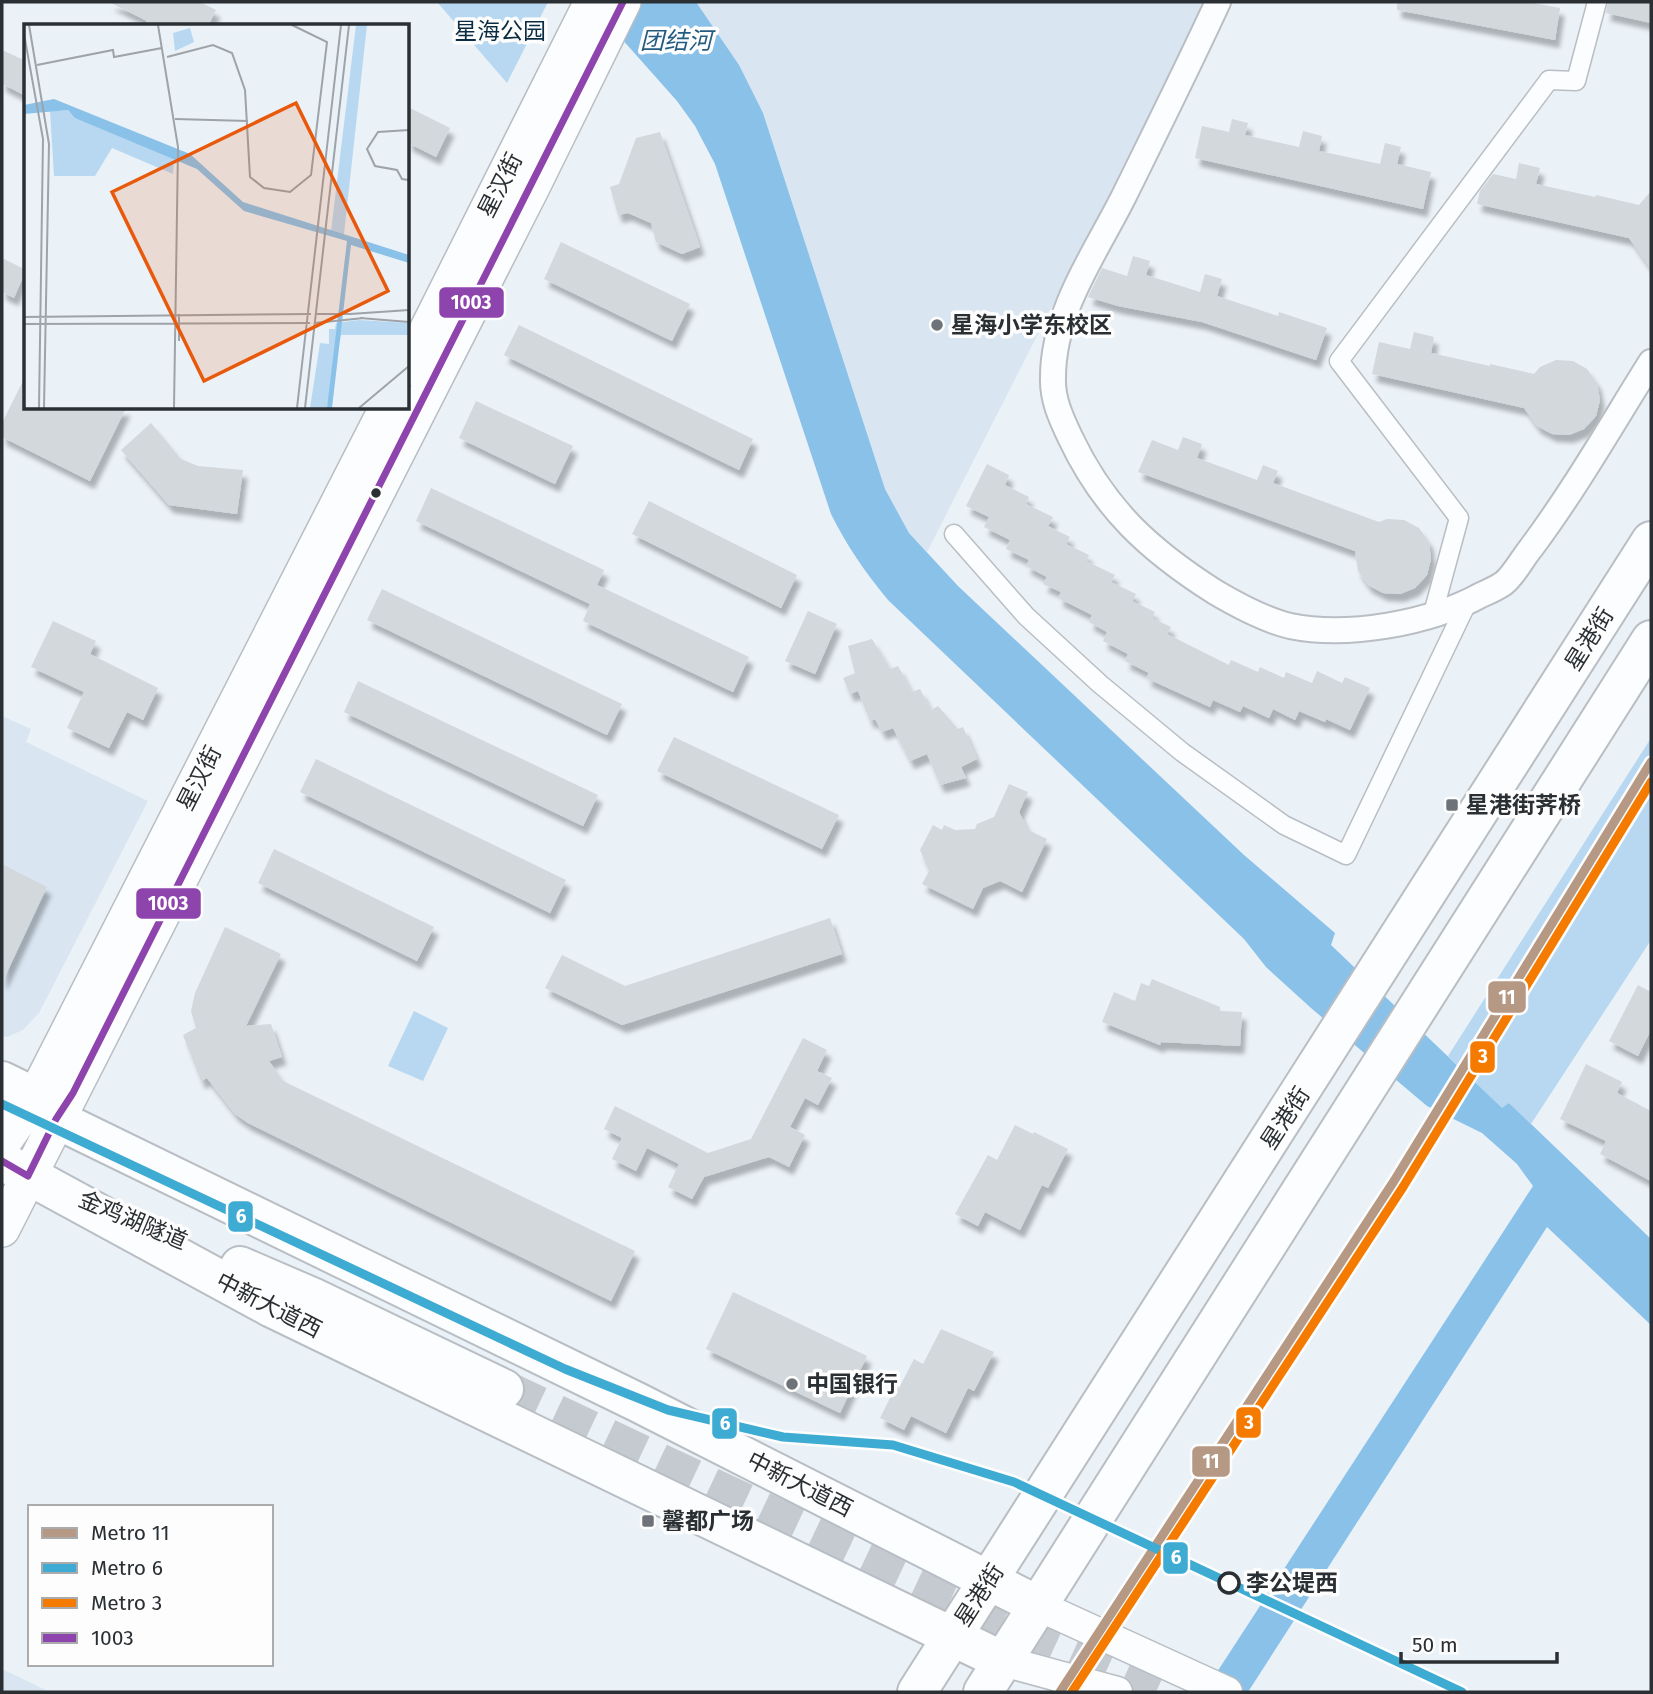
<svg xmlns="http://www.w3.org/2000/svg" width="1653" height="1694" viewBox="0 0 1653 1694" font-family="'Fira Sans','Noto Sans SC',sans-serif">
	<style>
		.built { fill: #d9e6f2 }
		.green { fill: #b8d8f1 }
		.water { fill: #89c1e9 }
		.building { fill: #d2d8dc; filter: url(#shadow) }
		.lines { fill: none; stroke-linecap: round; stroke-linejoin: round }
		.primary-tunnel { stroke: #c4cad0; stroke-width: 38; stroke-dasharray: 38 19; stroke-linecap: butt }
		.pedestrian-casing { stroke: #b8bec3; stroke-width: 21 }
		.minor-casing { stroke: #b8bec3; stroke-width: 28 }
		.tertiary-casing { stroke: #b8bec3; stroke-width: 33 }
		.secondary-casing { stroke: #b8bec3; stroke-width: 38 }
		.primary-casing { stroke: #b8bec3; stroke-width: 42 }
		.pedestrian { stroke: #fcfdfe; stroke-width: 18 }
		.minor { stroke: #fcfdfe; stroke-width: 24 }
		.tertiary { stroke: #fcfdfe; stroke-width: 30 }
		.secondary { stroke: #fcfdfe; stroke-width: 35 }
		.primary { stroke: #fcfdfe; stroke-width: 38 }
		.bus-1-casing { stroke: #fdfdfd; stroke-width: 12 }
		.bus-1 { stroke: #8e44ad; stroke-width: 7 }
		.metro-1-casing { stroke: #fdfdfd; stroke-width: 14 }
		.metro-2-casing { stroke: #fdfdfd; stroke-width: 14 }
		.metro-3-casing { stroke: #fdfdfd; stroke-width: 14 }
		.metro-1 { stroke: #b59984; stroke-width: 9 }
		.metro-2 { stroke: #3dabd2; stroke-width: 9 }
		.metro-3 { stroke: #f57b00; stroke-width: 9 }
		.poi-dot { fill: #6d7378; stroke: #fdfdfd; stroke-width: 2.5 }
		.bus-dot { fill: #2a2f33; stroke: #fdfdfd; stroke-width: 2.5 }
		.stop-dot { fill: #fdfdfd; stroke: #2a2f33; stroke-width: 3.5 }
		.labels { text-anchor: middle; stroke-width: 7; stroke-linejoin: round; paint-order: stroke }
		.park-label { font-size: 23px; fill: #0a2c43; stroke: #fdfdfd }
		.street-label { font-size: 23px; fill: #2a2f33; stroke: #fdfdfd }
		.poi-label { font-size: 23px; font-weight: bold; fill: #2a2f33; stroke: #fdfdfd; text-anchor: start }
		.stop-label { font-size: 23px; font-weight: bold; fill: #2a2f33; stroke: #fdfdfd; text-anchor: start }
		.water-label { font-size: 24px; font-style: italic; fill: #245c81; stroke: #fdfdfd }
		.inset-road { fill: none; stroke: #9da3a9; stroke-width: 2 }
		.view { fill: #e8590c; fill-opacity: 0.15; stroke: #e8590c; stroke-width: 3.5 }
		.inset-edge { fill: none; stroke: #2a2f33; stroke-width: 3.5 }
		.line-badge { stroke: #fdfdfd; stroke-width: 2.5 }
		.badge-label { font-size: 19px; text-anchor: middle; font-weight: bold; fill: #fff }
	</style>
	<defs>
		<filter id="shadow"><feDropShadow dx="4.5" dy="8" stdDeviation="2" flood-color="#0004"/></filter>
	</defs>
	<rect width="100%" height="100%" fill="#eaf1f7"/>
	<path class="built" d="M 696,2 L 1207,2 L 927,552 L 909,533 L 885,489 L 763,113 Z
		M 2,716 L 31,729 L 26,742 L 148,801 L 39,1013 L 23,1030 L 7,1037 L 2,1036 Z
		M 2,1669 L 50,1692 L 2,1692 Z"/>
	<path class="green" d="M 437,2 L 548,2 L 507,83 Z
		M 1651,738 L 1651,940 L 1531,1124 L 1509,1103 L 1502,1109 L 1448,1056 Z
		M 414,1011 L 448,1028 L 423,1081 L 388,1066 Z"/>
	<path class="water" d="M 589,2 L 696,2 L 739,65 L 763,113 L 885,489 L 909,533 L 958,586 L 1244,855 L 1335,933 L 1331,945 L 1502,1108 L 1509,1103 L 1651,1239 L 1651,1325 L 1547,1227 L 1248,1692 L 1204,1692 L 1533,1186 L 1517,1164 L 1482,1133 L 1427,1106 L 1311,1008 L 1266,967 L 1244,939 L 888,600 C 865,572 847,546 831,514 L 715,164 L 695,126 L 677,101 Z"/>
	<path class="building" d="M 109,2 L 200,2 L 216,10 L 208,26 L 144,26 L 147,21 Z
		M 1397,2 L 1528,2 L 1560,8 L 1555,40 L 1397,10 Z
		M 1608,2 L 1651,2 L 1651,23 L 1606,13 Z
		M 2,50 L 26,61 L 26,96 L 2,84 Z
		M 408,107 L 450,128 L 436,157 L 408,143 Z
		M 1232,119 L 1248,123 L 1245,135 L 1299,147 L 1303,131 L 1322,136 L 1319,151 L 1380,164 L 1385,143 L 1401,147 L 1397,164 L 1431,172 L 1423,209 L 1195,158 L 1202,126 L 1229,132 Z
		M 660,132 L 700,247 L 682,254 L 656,242 L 651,223 L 628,213 L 618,215 L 610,187 L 619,184 L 636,138 Z
		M 1519,163 L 1540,168 L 1536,184 L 1595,197 L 1596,195 L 1639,205 L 1651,191 L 1651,269 L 1629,238 L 1477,204 L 1480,191 L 1493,174 L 1516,179 Z
		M 561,242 L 690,304 L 672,341 L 544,279 Z
		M 1133,256 L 1150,261 L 1146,275 L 1200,292 L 1205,274 L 1222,279 L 1217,296 L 1278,316 L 1279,312 L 1327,328 L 1316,360 L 1202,322 L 1118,306 L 1088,297 L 1102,268 L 1127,276 Z
		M 2,258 L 26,270 L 14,298 L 2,292 Z
		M 519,325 L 753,439 L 739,470 L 504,355 Z
		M 1414,332 L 1434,337 L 1431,353 L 1490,366 L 1490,364 L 1534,374 L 1540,367 L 1556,360 L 1573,361 L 1587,369 L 1597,383 L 1600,400 L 1596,416 L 1584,429 L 1569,435 L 1552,434 L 1537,426 L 1524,408 L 1372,374 L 1379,342 L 1410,349 Z
		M 26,375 L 26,408 L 126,408 L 90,481 L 2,437 L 2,423 Z
		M 476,401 L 573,446 L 555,484 L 459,438 Z
		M 151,423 L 181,459 L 198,466 L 243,470 L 237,514 L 169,505 L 121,450 Z
		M 1183,437 L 1202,444 L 1197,458 L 1257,480 L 1263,465 L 1278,471 L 1273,483 L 1379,522 L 1387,519 L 1404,520 L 1419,528 L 1429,542 L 1431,559 L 1427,575 L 1415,588 L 1400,594 L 1383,593 L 1368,585 L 1358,571 L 1355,551 L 1138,472 L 1152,440 L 1178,450 Z
		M 987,464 L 1009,475 L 1005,485 L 1029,497 L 1026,504 L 1053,517 L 1048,526 L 1070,537 L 1066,544 L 1089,555 L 1086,561 L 1115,575 L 1111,582 L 1136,594 L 1132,601 L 1155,612 L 1152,618 L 1171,627 L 1167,634 L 1229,665 L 1231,660 L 1258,672 L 1260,667 L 1284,678 L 1286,672 L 1312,683 L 1317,671 L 1342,683 L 1345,677 L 1370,688 L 1350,730 L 1326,719 L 1325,722 L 1299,711 L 1295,720 L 1273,709 L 1269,718 L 1243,706 L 1240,712 L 1213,700 L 1210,707 L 1146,678 L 1149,673 L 1125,661 L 1128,654 L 1103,641 L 1107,632 L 1089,622 L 1092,615 L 1058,598 L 1061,592 L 1043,584 L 1047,577 L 1026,566 L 1029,560 L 1006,549 L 1010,540 L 984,527 L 989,517 L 966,506 Z
		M 431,488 L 604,570 L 597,585 L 749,657 L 733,692 L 583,621 L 590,604 L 416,521 Z
		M 649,501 L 797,575 L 781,608 L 632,534 Z
		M 382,589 L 622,704 L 607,735 L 367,620 Z
		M 808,611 L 837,624 L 815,674 L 785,661 Z
		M 53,621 L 96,641 L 90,654 L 158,688 L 143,720 L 127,712 L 109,748 L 67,728 L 84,692 L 31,667 Z
		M 872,639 L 890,669 L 898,666 L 912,692 L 920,689 L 931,710 L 938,706 L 958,729 L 963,727 L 977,759 L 961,767 L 966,778 L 940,785 L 927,754 L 910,761 L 893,728 L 882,732 L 875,719 L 870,721 L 858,691 L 850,694 L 843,678 L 855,673 L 848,646 Z
		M 358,681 L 598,795 L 583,826 L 344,712 Z
		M 674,737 L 839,815 L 822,849 L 657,771 Z
		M 316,759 L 566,880 L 550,913 L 300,792 Z
		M 1009,784 L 1028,792 L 1019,812 L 1028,830 L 1047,839 L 1022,892 L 1000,881 L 983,888 L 973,909 L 922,884 L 929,871 L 920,850 L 933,825 L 942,830 L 944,825 L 955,830 L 975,829 L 977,824 L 994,817 Z
		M 274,849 L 434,927 L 417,961 L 258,883 Z
		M 2,864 L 47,887 L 2,983 Z
		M 830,918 L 842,954 L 622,1025 L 545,988 L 562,955 L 625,986 Z
		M 225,927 L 281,954 L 246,1026 L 271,1024 L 282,1057 L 269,1061 L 283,1081 L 635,1251 L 611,1301 L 248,1123 L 235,1114 L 207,1078 L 201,1081 L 183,1035 L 196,1028 L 191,1011 L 195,993 Z
		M 1152,979 L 1220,1007 L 1220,1011 L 1242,1012 L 1240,1046 L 1161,1042 L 1160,1045 L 1102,1022 L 1114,992 L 1135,1001 L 1141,983 L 1149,986 Z
		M 1638,985 L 1651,992 L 1651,1030 L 1638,1056 L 1609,1041 Z
		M 803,1038 L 827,1050 L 817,1071 L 832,1078 L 818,1105 L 805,1098 L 790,1127 L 805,1135 L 789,1167 L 769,1157 L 704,1177 L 692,1199 L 668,1187 L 679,1164 L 647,1148 L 636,1171 L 612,1159 L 622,1138 L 604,1129 L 615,1106 L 708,1153 L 751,1139 Z
		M 1586,1064 L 1622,1082 L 1617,1093 L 1651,1111 L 1651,1181 L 1600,1154 L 1606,1141 L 1560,1119 Z
		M 1015,1125 L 1033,1134 L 1034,1132 L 1068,1149 L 1048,1188 L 1042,1185 L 1020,1230 L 985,1212 L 978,1226 L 955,1214 L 988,1155 L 997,1160 Z
		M 733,1292 L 867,1356 L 840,1413 L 706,1349 Z
		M 941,1329 L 994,1352 L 974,1391 L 968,1388 L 946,1433 L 911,1416 L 904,1430 L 880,1418 L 896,1386 L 899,1388 L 914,1359 L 923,1364 Z"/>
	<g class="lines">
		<path class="primary-tunnel" d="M 504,1389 L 948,1598 L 1156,1692"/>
		<g class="pedestrian-casing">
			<path id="pedestrian" d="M 954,534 L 1026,616 L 1100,684 L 1182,752 L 1284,825 L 1346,855 L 1467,603
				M 1432,617 L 1459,518 L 1339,361 L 1549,80 L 1576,81 L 1597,2"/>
		</g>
		<g class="minor-casing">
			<path id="minor" d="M 1218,2 C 1188,67 1156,131 1124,196 C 1096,252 1053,311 1053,377 C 1052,399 1061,418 1070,437 C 1104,509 1149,550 1215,592 C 1237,605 1265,620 1290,626 C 1348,638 1430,623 1481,595 C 1488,592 1497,588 1504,583 C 1514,575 1522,559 1531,548 C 1575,489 1612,424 1651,362"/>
		</g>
		<g class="tertiary-casing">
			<path id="tertiary" d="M 1039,1606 L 1227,1692
				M 1003,1661 L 1117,1692"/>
		</g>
		<g class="secondary-casing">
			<path id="secondary" d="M 408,368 L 592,2
				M 2,1144 L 35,1097 L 387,408
				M 2,1229 L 533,185 L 623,2"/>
		</g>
		<g class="primary-casing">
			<path id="primary" d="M 2,1081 L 35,1097 L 56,1119 L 637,1402 L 1039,1606
				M 2,1161 L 272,1308 L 1003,1661
				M 240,1266 L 312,1297 L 504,1389
				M 917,1692 L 1651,541
				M 983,1692 L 1651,640"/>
		</g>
		<use href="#pedestrian" class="pedestrian"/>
		<use href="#minor" class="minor"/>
		<use href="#tertiary" class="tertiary"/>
		<use href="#secondary" class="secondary"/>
		<use href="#primary" class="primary"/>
		<g class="bus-1-casing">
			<path id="bus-1" d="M 2,1161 L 28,1176 L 56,1119 L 73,1093 L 623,2"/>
		</g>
		<use href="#bus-1" class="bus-1"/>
		<g class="metro-1-casing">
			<path id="metro-1" d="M 1060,1692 L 1394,1181 L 1651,762"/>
		</g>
		<g class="metro-2-casing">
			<path id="metro-2" d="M 2,1104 L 565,1369 L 668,1410 L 783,1437 L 893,1445 L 1014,1482 L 1462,1692"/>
		</g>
		<g class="metro-3-casing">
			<path id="metro-3" d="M 1072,1692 L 1403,1187 L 1651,782"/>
		</g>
		<use href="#metro-1" class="metro-1"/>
		<use href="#metro-2" class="metro-2"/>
		<use href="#metro-3" class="metro-3"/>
	</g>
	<g class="poi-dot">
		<circle cx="937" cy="325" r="7"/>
		<rect x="1445" y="798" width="14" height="14" rx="3.5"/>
		<circle cx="792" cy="1384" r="7"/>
		<rect x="641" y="1514" width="14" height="14" rx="3.5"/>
	</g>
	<circle class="bus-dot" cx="376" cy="493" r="6"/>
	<circle class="stop-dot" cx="1229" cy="1583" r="10"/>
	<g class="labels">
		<g class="park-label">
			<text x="500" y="39">星海公园</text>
		</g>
		<g class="street-label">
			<text transform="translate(500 185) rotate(-63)" y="8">星汉街</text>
			<text transform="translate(1589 639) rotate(-58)" y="8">星港街</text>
			<text transform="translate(199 778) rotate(-63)" y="8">星汉街</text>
			<text transform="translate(1285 1118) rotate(-57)" y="8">星港街</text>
			<text transform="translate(133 1220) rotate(23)" y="8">金鸡湖隧道</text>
			<text transform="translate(269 1305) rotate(27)" y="8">中新大道西</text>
			<text transform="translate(800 1484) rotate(27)" y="8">中新大道西</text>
			<text transform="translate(979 1595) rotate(-57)" y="8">星港街</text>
		</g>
		<g class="poi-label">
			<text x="951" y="333">星海小学东校区</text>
			<text x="1466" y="813">星港街荠桥</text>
			<text x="806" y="1392">中国银行</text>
			<text x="662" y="1529">馨都广场</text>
		</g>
		<g class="stop-label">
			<text x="1246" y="1591">李公堤西</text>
		</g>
		<g class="water-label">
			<text x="676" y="49">团结河</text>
		</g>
	</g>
	<g transform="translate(24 24)">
		<rect width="385" height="385" fill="#eaf1f7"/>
		<path d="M 332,1 L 343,1 L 320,210 L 316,210 L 307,207 ZM 166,4 L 170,18 L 151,27 L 149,9 ZM 44,86 L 51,93 L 150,135 L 149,150 L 88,124 L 71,152 L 30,152 L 26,87 ZM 335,296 L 385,299 L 385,311 L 317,311 L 303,384 L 286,384 L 296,319 L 305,320 L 305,305 L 311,305 L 312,299 Z" fill="#b8d8f1"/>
		<path d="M 30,75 L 166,130 L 219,178 L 385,231 L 385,239 L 327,221 L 308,384 L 303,384 L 323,217 L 220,187 L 173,145 L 51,94 L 44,86 L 0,90 L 0,81 Z" fill="#89c1e9"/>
		<path class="inset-road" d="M 5,1 L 25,120 L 20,384M 134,1 L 154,123 L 150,384M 0,10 L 19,115 L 15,384M 143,33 L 189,21 L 208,29 L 221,66 L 226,153 L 240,164 L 266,168 L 287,151 L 303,18 L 268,1M 13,41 L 89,26 L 90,33 L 138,24M 151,95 L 224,97M 385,106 L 354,108 L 343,125 L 351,142 L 373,146 L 378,155 L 385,156M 291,290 L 329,290M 326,290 L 385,286M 0,293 L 287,290M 336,294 L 385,298M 291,299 L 340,294M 0,300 L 286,299M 155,317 L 155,290M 273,384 L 317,1M 281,384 L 325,1M 335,384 L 385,342"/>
		<path class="view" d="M 272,79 L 364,267 L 180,357 L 88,168 Z"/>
		<rect width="385" height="385" class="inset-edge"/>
	</g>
	<g class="line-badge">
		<rect x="438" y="286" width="67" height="33" rx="7" fill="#8e44ad"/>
		<rect x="135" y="887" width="67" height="33" rx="7" fill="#8e44ad"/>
		<rect x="1487" y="980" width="40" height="34" rx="7" fill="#b59984"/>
		<rect x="1469" y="1040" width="27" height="34" rx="7" fill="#f57b00"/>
		<rect x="227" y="1200" width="27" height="33" rx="7" fill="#3dabd2"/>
		<rect x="1235" y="1406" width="27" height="33" rx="7" fill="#f57b00"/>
		<rect x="711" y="1407" width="27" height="33" rx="7" fill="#3dabd2"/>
		<rect x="1191" y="1445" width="40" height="33" rx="7" fill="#b59984"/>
		<rect x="1162" y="1541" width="27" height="34" rx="7" fill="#3dabd2"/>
	</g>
	<g class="badge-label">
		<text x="471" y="309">1003</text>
		<text x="168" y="910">1003</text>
		<text x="1507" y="1004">11</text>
		<text x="1483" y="1063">3</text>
		<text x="241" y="1223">6</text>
		<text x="1249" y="1429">3</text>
		<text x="725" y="1430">6</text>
		<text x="1211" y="1468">11</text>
		<text x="1176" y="1564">6</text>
	</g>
	<rect width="1653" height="1694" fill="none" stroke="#2a2f33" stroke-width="7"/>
	<rect x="28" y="1505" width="245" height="161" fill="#fdfdfd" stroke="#a9abac" stroke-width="2"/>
	<rect x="42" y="1528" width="35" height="10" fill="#b59984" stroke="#a9abac" stroke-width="2"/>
	<text x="91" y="1540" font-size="21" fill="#2a2f33">Metro 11</text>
	<rect x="42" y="1563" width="35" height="10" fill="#3dabd2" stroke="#a9abac" stroke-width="2"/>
	<text x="91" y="1575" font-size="21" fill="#2a2f33">Metro 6</text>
	<rect x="42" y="1598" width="35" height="10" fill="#f57b00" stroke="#a9abac" stroke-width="2"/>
	<text x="91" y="1610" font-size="21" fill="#2a2f33">Metro 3</text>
	<rect x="42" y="1633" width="35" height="10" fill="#8e44ad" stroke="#a9abac" stroke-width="2"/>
	<text x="91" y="1645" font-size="21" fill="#2a2f33">1003</text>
	<path d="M1401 1652v10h156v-10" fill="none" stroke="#2a2f33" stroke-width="3.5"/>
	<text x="1412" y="1652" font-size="21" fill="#2a2f33" stroke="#fdfdfd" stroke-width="5" paint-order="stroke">50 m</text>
</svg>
